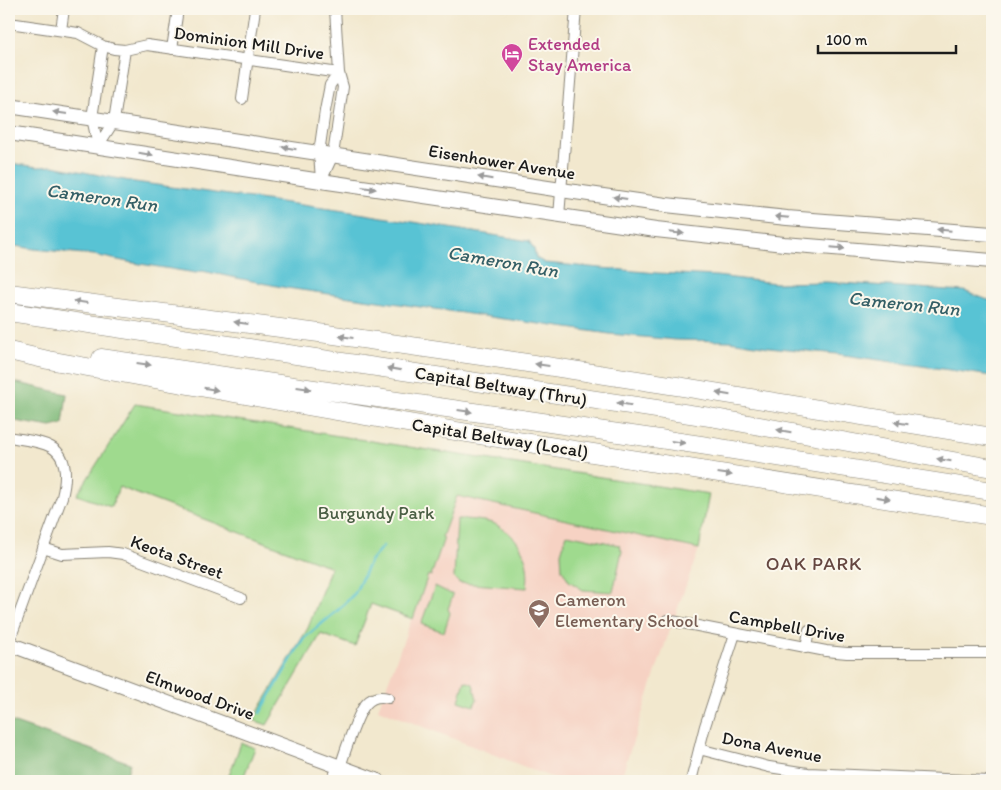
<svg xmlns="http://www.w3.org/2000/svg" width="1001" height="790" viewBox="0 0 1001 790" font-family="Itim,sans-serif">
	<style>
		.built { fill: #f6d2c3 }
		.green { fill: #9fda8e; stroke: #5e7b55 }
		.forest { fill: #7fba79; stroke: #4e6b4a }
		.water { fill: #59c3d4; stroke: #3a7078 }
		.lines { fill: none; stroke-linecap: round; stroke-linejoin: round }
		.stream { stroke: #59c3d4; stroke-width: 2.5 }
		.street-casing { stroke: #878275; stroke-width: 12 }
		.secondary-casing { stroke: #878275; stroke-width: 16 }
		.highway-casing { stroke: #878275; stroke-width: 19 }
		.street { stroke: #fff; stroke-width: 10 }
		.secondary { stroke: #fff; stroke-width: 14 }
		.highway { stroke: #fff; stroke-width: 18 }
		.oneway { fill: #999 }
		.labels { text-anchor: middle; stroke-width: 4; stroke-linejoin: round; paint-order: stroke }
		.street-label { font-size: 18px; fill: #1c1c1c; stroke: #fbf7ec }
		.hotel-label { font-size: 18px; fill: #b23c85; stroke: #fbf7ec; text-anchor: start }
		.park-label { font-size: 18px; fill: #4a5e44; stroke: #fbf7ec }
		.education-label { font-size: 18px; fill: #785e54; stroke: #fbf7ec; text-anchor: start }
		.water-label { font-size: 19px; font-style: italic; fill: #345f66; stroke: #fbf7ec }
		.neighbourhood-label { font-size: 19px; letter-spacing: 1px; fill: #654640; stroke: #fbf7ec }
	</style>
	<rect width="100%" height="100%" fill="#fbf7ec"/>
	<filter id="ink" filterUnits="userSpaceOnUse"><feTurbulence type="fractalNoise" baseFrequency=".02" numOctaves="2"/><feDisplacementMap in="SourceGraphic" scale="10" xChannelSelector="R" yChannelSelector="G"/><feConvolveMatrix kernelMatrix="1 2 1 2 8 2 1 2 1" color-interpolation-filters="sRGB"/></filter>
	<filter id="wash" filterUnits="userSpaceOnUse"><feTurbulence type="fractalNoise" baseFrequency=".0096" numOctaves="4" result="noise"/><feDisplacementMap in="SourceGraphic" scale="20" xChannelSelector="R" yChannelSelector="G"/><feGaussianBlur stdDeviation="1.12" result="paint"/><feColorMatrix in="noise" values="0 0 0 0 0 0 0 0 0 0 0 0 0 0 0 0 0 1.4 0 .05"/><feComposite in="paint" operator="in"/></filter>
	<g filter="url(#wash)">
		<rect width="100%" height="100%" fill="#f2e8ce"/>
		<path class="built" d="M 457,496 L 699,549 L 666,641 L 620,781 L 561,781 L 378,709 Z"/>
		<path class="green" d="M 135,404 L 709,494 L 699,549 L 457,496 L 442,537 L 444,538 L 431,576 L 428,575 L 413,619 L 371,604 L 355,646 L 321,634 L 267,725 L 253,720 L 308,628 L 331,567 L 119,487 L 111,507 L 77,495 Z
			M 457,519 C 469,519 481,520 493,523 C 497,525 500,527 503,529 C 524,542 530,564 527,588 L 459,583 L 454,578 Z
			M 567,534 L 619,545 L 622,551 L 613,592 L 583,590 L 569,581 L 562,569 L 561,553 Z
			M 435,586 L 453,595 L 448,609 L 450,613 L 444,632 L 421,624 Z
			M 465,681 L 473,684 L 477,699 L 474,706 L 459,701 Z
			M 241,743 L 255,748 L 242,781 L 227,781 Z
			M 116,773 L 127,774 L 156,781 L 118,781 Z"/>
		<path class="forest" d="M 9,381 L 67,394 L 63,424 L 51,427 L 9,420 Z
			M 9,721 L 130,763 L 127,774 L 116,773 L 118,781 L 9,781 Z"/>
		<path class="water" d="M 9,163 L 38,167 L 53,166 L 135,182 L 352,212 L 529,241 L 534,249 L 536,258 L 545,263 L 657,273 L 716,276 L 775,283 L 826,282 L 964,291 L 988,300 L 992,300 L 992,376 L 837,354 L 769,347 L 730,341 L 676,340 L 610,334 L 287,288 L 202,271 L 196,273 L 128,262 L 94,255 L 34,249 L 9,245 Z"/>
		<g class="lines">
			<path class="stream" d="M 260,713 L 303,639 L 337,611 L 355,593 L 370,561 L 383,546"/>
		</g>
	</g>
	<g filter="url(#ink)">
		<g class="lines">
			<g class="street-casing">
				<path id="street" d="M 9,23 L 78,33 L 103,46 L 114,49 L 125,50 L 147,45 L 339,73
					M 61,30 L 64,9
					M 172,49 L 178,9
					M 242,99 L 255,9
					M 98,146 L 114,121 L 125,50
					M 98,146 L 92,118 L 103,46
					M 321,180 L 319,153 L 325,111 L 330,85 L 339,73
					M 321,181 L 333,155 L 343,87 L 339,73 L 335,9
					M 559,216 L 576,9
					M 9,437 C 22,440 39,440 51,447 C 69,457 66,481 62,497 L 9,642
					M 43,548 L 62,554 L 108,552 L 123,554 L 241,598
					M 667,620 L 826,651 L 847,653 L 992,653
					M 806,648 L 809,630
					M 699,749 L 769,767 L 808,773 L 989,781
					M 340,767 C 345,752 357,713 366,704 C 372,697 380,696 388,698
					M 691,781 L 705,726 L 735,634"/>
			</g>
			<g class="secondary-casing">
				<path id="secondary" d="M 9,106 L 561,190 L 666,205 L 787,218 L 992,234
					M 9,133 L 321,181 L 656,230 L 784,244 L 992,261
					M 9,644 L 378,781
					M 334,781 L 340,767"/>
			</g>
			<g class="highway-casing">
				<path id="highway" d="M 9,293 L 327,334 L 488,357 L 683,387 L 992,437
					M 9,312 L 710,417 L 992,468
					M 9,351 L 48,360 C 204,388 360,416 517,441 C 675,467 834,490 992,516
					M 101,358 L 701,445 L 992,491"/>
			</g>
			<use href="#street" class="street"/>
			<use href="#secondary" class="secondary"/>
			<use href="#highway" class="highway"/>
		</g>
		<defs><path id="oneway-solid" d="M-6-.8H1V-3.2L6.5 0L1 3.2V.8H-6Z" transform="scale(1.25)"/></defs>
		<g class="oneway">
			<use href="#oneway-solid" transform="translate(60 113) rotate(-172)"/>
			<use href="#oneway-solid" transform="translate(289 148) rotate(-171)"/>
			<use href="#oneway-solid" transform="translate(146 154) rotate(9)"/>
			<use href="#oneway-solid" transform="translate(485 178) rotate(-171)"/>
			<use href="#oneway-solid" transform="translate(369 188) rotate(8)"/>
			<use href="#oneway-solid" transform="translate(620 198) rotate(-172)"/>
			<use href="#oneway-solid" transform="translate(782 217) rotate(-175)"/>
			<use href="#oneway-solid" transform="translate(944 230) rotate(-175)"/>
			<use href="#oneway-solid" transform="translate(677 233) rotate(6)"/>
			<use href="#oneway-solid" transform="translate(838 248) rotate(5)"/>
			<use href="#oneway-solid" transform="translate(80 302) rotate(-173)"/>
			<use href="#oneway-solid" transform="translate(241 323) rotate(-172)"/>
			<use href="#oneway-solid" transform="translate(346 337) rotate(-172)"/>
			<use href="#oneway-solid" transform="translate(144 364) rotate(8)"/>
			<use href="#oneway-solid" transform="translate(542 365) rotate(-172)"/>
			<use href="#oneway-solid" transform="translate(394 369) rotate(-171)"/>
			<use href="#oneway-solid" transform="translate(304 388) rotate(8)"/>
			<use href="#oneway-solid" transform="translate(211 389) rotate(10)"/>
			<use href="#oneway-solid" transform="translate(723 394) rotate(-171)"/>
			<use href="#oneway-solid" transform="translate(624 404) rotate(-171)"/>
			<use href="#oneway-solid" transform="translate(465 411) rotate(8)"/>
			<use href="#oneway-solid" transform="translate(901 423) rotate(-171)"/>
			<use href="#oneway-solid" transform="translate(784 431) rotate(-170)"/>
			<use href="#oneway-solid" transform="translate(678 442) rotate(8)"/>
			<use href="#oneway-solid" transform="translate(944 460) rotate(-170)"/>
			<use href="#oneway-solid" transform="translate(725 474) rotate(8)"/>
			<use href="#oneway-solid" transform="translate(883 498) rotate(9)"/>
		</g>
	</g>
	<defs>
		<g id="hotel-pin" transform="scale(1.125)"><path d="M0 17L-7.5 6A9.5 9.5 0 1 1 7.5 6Z" fill="#d1479c" stroke="#fbf7ec"/><path d="M-6-4.5h1.5V1H6V5H4.5V3h-9V5H-6ZM-4 0a1.8 1.8 0 1 1 3.6 0ZM.5 0V-2.5h3Q6-2.5 6 0Z" fill="#fff"/></g>
		<g id="school-pin" transform="scale(1.125)"><path d="M0 17L-7.5 6A9.5 9.5 0 1 1 7.5 6Z" fill="#8d6e63" stroke="#fbf7ec"/><path d="M0-5L7-2L0 1L-7-2ZM-4 1L0 2.5L4 1V4Q0 6-4 4Z" fill="#fff"/></g>
	</defs>
	<g fill-rule="evenodd">
		<use href="#hotel-pin" x="512" y="54"/>
		<use href="#school-pin" x="539" y="610"/>
	</g>
	<g class="labels">
		<g class="street-label">
			<text transform="translate(249 43) rotate(8)" y="6">Dominion Mill Drive</text>
			<text transform="translate(502 162) rotate(9)" y="6">Eisenhower Avenue</text>
			<text transform="translate(501 386) rotate(9)" y="6">Capital Beltway (Thru)</text>
			<text transform="translate(500 438) rotate(9)" y="6">Capital Beltway (Local)</text>
			<text transform="translate(177 557) rotate(20)" y="6">Keota Street</text>
			<text transform="translate(787 626) rotate(10)" y="6">Campbell Drive</text>
			<text transform="translate(200 695) rotate(20)" y="6">Elmwood Drive</text>
			<text transform="translate(772 747) rotate(11)" y="6">Dona Avenue</text>
		</g>
		<g class="hotel-label">
			<text x="528" y="50">Extended<tspan x="528" dy="21">Stay America</tspan></text>
		</g>
		<g class="park-label">
			<text x="376" y="519">Burgundy Park</text>
		</g>
		<g class="education-label">
			<text x="555" y="606">Cameron<tspan x="555" dy="21">Elementary School</tspan></text>
		</g>
		<g class="water-label">
			<text transform="translate(102 197) rotate(8)" y="7">Cameron Run</text>
			<text transform="translate(503 261) rotate(10)" y="7">Cameron Run</text>
			<text transform="translate(904 303) rotate(6)" y="7">Cameron Run</text>
		</g>
		<g class="neighbourhood-label">
			<text x="814" y="570">OAK PARK</text>
		</g>
	</g>
	<rect width="1001" height="790" fill="none" stroke="#fbf7ec" stroke-width="30"/>
	<path d="M818 45v8h138v-8" fill="none" stroke="#1c1c1c" stroke-width="2.5"/>
	<text x="826" y="45" font-size="15" fill="#1c1c1c" stroke="#fbf7ec" stroke-width="4" paint-order="stroke">100 m</text>
</svg>
